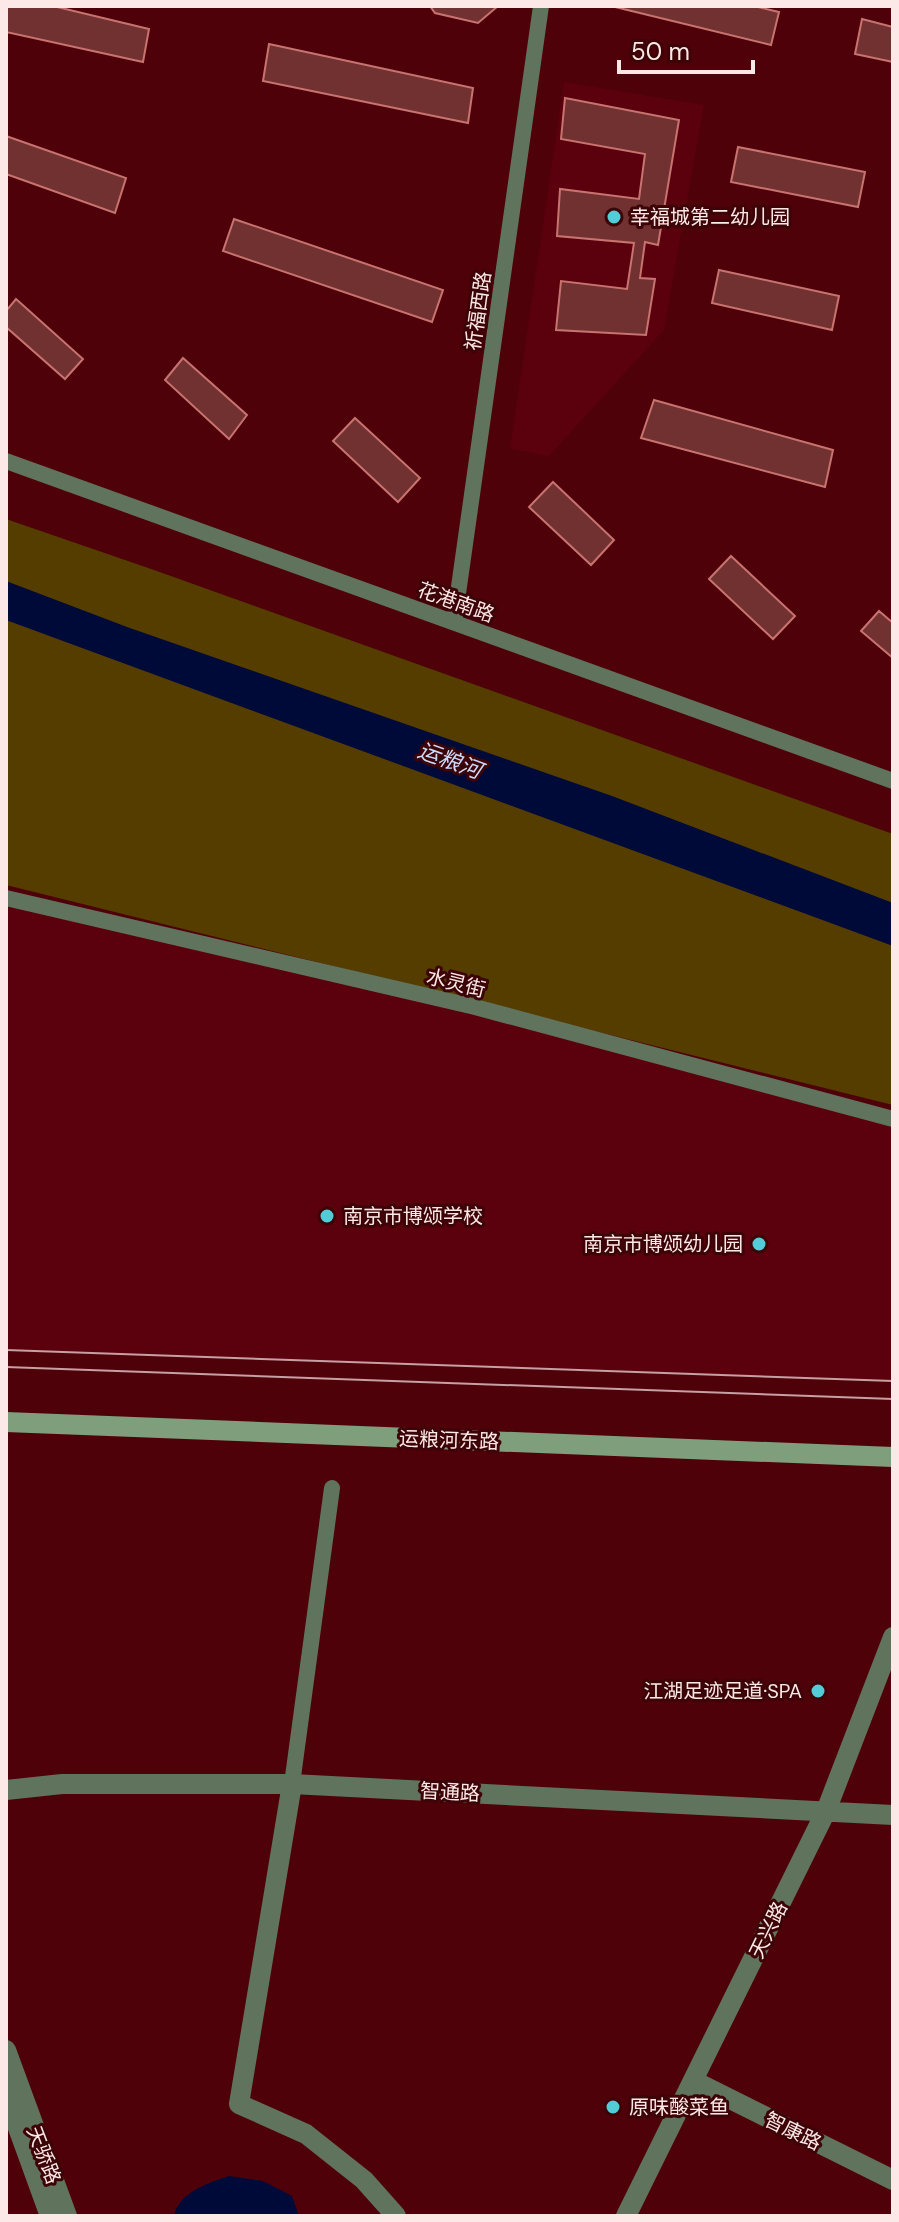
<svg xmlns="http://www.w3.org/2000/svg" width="899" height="2222" viewBox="0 0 899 2222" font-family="'DM Sans','Noto Sans SC',sans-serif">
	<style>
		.built { fill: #5a010d }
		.green { fill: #553d00 }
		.water { fill: #000a38 }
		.building { fill: #713130; stroke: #c8736f; stroke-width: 2 }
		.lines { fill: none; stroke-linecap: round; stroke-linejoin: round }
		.minor { stroke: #5f735d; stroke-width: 16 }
		.tertiary { stroke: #5f735d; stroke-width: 20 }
		.secondary { stroke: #7e9e7c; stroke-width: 20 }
		.tram { stroke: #c6a0a2; stroke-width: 2 }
		.poi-dot { fill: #52ccd6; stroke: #3d0408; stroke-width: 3 }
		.labels { text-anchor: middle; stroke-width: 6; stroke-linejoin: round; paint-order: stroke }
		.poi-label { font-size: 20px; fill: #fce8e6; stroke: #3d0408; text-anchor: start }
		.street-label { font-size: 20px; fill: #fce8e6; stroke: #3d0408 }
		.water-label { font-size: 22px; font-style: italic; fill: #c9dafa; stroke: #3d0408 }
	</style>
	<rect width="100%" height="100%" fill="#4f010a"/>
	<path class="built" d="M 564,82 L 704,105 L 664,330 L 549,456 L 510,449 Z
		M 6,899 L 753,1082 L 893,1120 L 893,1381 L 6,1349 Z"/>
	<path class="green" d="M 6,519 L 154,570 L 893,834 L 893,1105 L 6,885 Z"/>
	<path class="water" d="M 6,581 L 127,627 L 612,796 L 893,903 L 893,946 L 6,620 Z
		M 229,2176 L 263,2181 L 292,2196 L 299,2216 L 174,2216 C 179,2192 208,2183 229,2176 Z"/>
	<path class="building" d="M 6,6 L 53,6 L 149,29 L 143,62 L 6,32 Z
		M 430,6 L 498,6 L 478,23 L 435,13 Z
		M 611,6 L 754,6 L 779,12 L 771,45 Z
		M 862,19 L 893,27 L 893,62 L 855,54 Z
		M 269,44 L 473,88 L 468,123 L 263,81 Z
		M 565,98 L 679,120 L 658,245 L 645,242 L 640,278 L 655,279 L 646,335 L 556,330 L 561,281 L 627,289 L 634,243 L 557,236 L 560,189 L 639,199 L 645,154 L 561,139 Z
		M 6,136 L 126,178 L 115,213 L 6,174 Z
		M 738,147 L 865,172 L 858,207 L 731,182 Z
		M 234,219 L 443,290 L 432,322 L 223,251 Z
		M 719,270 L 839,296 L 832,330 L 712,303 Z
		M 16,299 L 83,359 L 65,379 L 6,327 L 6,311 Z
		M 183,358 L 247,415 L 229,439 L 165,380 Z
		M 654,400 L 833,450 L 825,487 L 641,438 Z
		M 355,418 L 420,478 L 398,502 L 333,441 Z
		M 553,482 L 614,540 L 591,565 L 529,507 Z
		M 731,556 L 795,616 L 773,639 L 709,579 Z
		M 879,611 L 893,623 L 893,658 L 861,631 Z"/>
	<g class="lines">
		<path class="minor" d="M 6,461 L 893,781
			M 454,622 L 541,6
			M 6,898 L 475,1007 L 893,1119
			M 292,1784 L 332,1488"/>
		<path class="tertiary" d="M 292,1784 L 239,2104 L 306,2134 L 364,2180 L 396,2216
			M 6,1790 L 62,1784 L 292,1784 L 893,1815
			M 6,2050 L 67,2216
			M 694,2081 L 893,2180
			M 6,2095 L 50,2216
			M 626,2216 L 826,1811 L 893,1637"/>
		<path class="secondary" d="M 6,1422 L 893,1457"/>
		<path class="tram" d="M 6,1350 L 893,1381
			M 6,1367 L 893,1399"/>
	</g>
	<g class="poi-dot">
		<circle cx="614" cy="217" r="8"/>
		<circle cx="327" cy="1216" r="8"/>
		<circle cx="759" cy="1244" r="8"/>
		<circle cx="818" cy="1691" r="8"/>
		<circle cx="613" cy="2107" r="8"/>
	</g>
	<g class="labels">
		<g class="poi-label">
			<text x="630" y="224">幸福城第二幼儿园</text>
			<text x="343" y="1223">南京市博颂学校</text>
			<text x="743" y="1251" text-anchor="end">南京市博颂幼儿园</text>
			<text x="802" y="1698" text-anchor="end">江湖足迹足道·SPA</text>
			<text x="629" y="2114">原味酸菜鱼</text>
		</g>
		<g class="street-label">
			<text transform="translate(478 311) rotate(-82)" y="7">祈福西路</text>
			<text transform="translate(456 602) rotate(20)" y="7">花港南路</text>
			<text transform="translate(456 983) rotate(14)" y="7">水灵街</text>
			<text transform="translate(449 1440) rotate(2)" y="7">运粮河东路</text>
			<text transform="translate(450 1792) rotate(3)" y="7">智通路</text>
			<text transform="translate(768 1930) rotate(-64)" y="7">天兴路</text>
			<text transform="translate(793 2131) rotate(26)" y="7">智康路</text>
			<text transform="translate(44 2155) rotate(69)" y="7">天骄路</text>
		</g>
		<g class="water-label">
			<text transform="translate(450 760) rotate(20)" y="8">运粮河</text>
		</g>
	</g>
	<rect width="899" height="2222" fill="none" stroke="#fce8e6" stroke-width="16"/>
	<path d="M619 60v12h134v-12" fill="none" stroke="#fce8e6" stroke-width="4"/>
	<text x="631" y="60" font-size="24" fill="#fce8e6" stroke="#3d0408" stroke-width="6" paint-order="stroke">50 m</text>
</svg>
